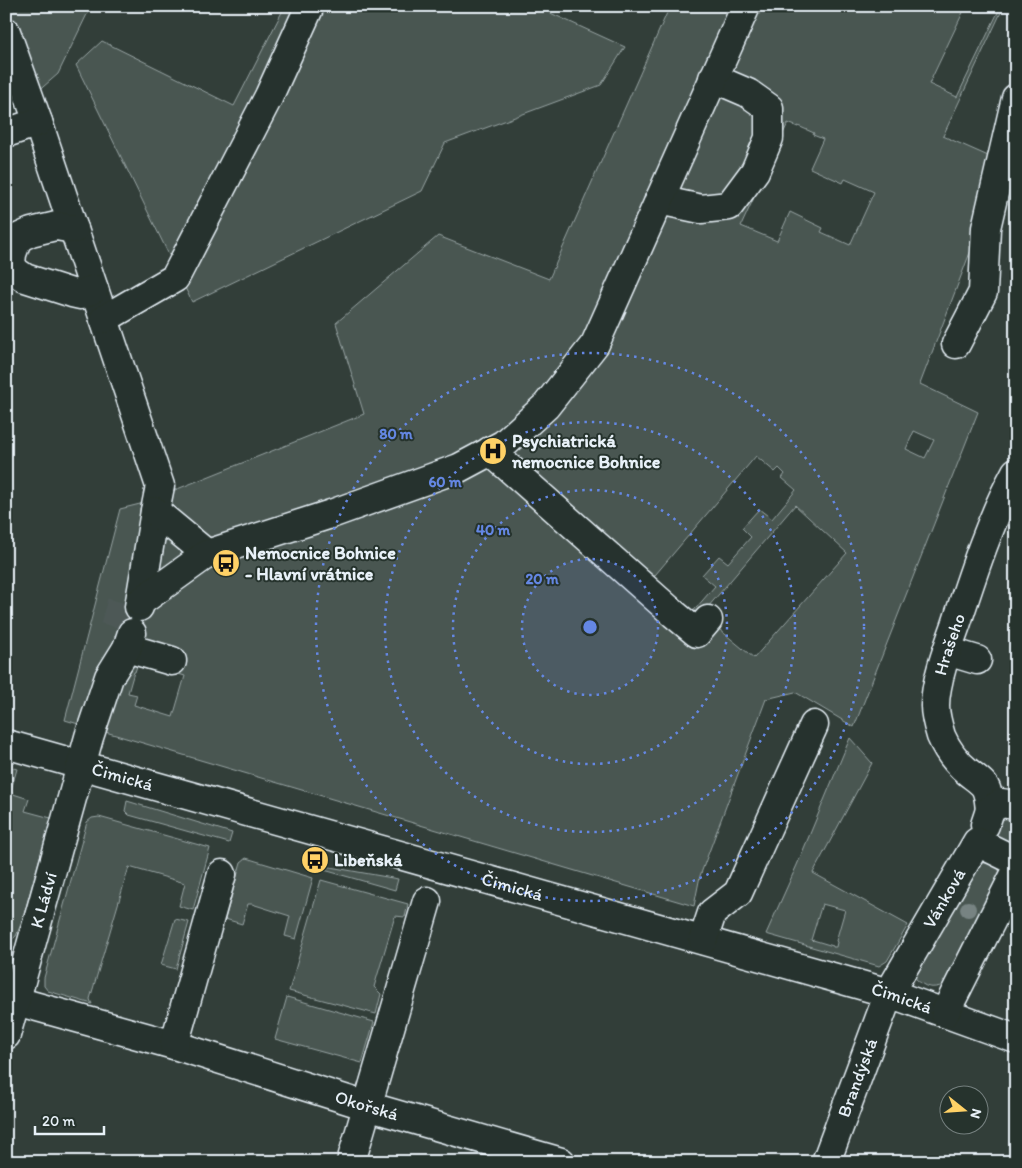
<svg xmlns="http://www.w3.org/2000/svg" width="1022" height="1168" viewBox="0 0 1022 1168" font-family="Itim,sans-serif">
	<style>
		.green { fill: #495651; stroke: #98a4a4; fill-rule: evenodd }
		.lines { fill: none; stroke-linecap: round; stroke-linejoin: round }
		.minor-tunnel { stroke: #4d5956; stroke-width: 28; stroke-dasharray: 28 14; stroke-linecap: butt }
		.minor-casing { stroke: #e8f1f8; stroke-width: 31 }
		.minor { stroke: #26332d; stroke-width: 28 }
		.tree { fill: #778382 }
		.ring { fill: none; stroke: #6487e3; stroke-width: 2.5; stroke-dasharray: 2.5 5 }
		.labels { text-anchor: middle; stroke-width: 4; stroke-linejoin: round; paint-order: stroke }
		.poi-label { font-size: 18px; font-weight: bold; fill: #e8f1f8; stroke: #26332d; text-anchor: start }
		.street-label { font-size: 18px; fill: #e8f1f8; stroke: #26332d }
		.centre { fill: #6487e3; stroke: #26332d; stroke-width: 2.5 }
		.ring-label { font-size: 15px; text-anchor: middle; font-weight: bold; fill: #6487e3; stroke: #26332d; stroke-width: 4; stroke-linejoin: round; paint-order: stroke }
	</style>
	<rect width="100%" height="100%" fill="#323e39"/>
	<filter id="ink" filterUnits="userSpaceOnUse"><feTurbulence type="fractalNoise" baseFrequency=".02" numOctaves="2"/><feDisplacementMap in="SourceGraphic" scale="10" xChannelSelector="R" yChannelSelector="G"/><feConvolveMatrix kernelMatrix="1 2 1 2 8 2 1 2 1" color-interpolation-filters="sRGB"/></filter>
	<g filter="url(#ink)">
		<path class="green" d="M 8,6 L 91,6 L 58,74 L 36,93 Z
			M 285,6 L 535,6 L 625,47 L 601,85 L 445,143 L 422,191 L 192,302 L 76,65 L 102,41 L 234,106 Z
			M 670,6 L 966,6 L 929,84 L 957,97 L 1001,6 L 1004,6 L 943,136 L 1004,163 L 920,384 L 978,412 L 854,727 L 795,692 L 766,699 L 700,876 L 694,906 L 65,720 L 120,509 L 140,504 L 364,414 L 336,323 L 438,236 L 549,279 ZM 788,123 L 798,127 L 798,126 L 814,133 L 813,135 L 823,139 L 810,168 L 843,183 L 845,179 L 874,192 L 850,245 L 821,232 L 823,228 L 790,212 L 777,241 L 741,226 ZM 914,431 L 934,440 L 925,458 L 906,449 ZM 756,456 L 775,472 L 779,468 L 785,474 L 782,478 L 796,490 L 772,519 L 759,509 L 742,528 L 751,537 L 728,563 L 719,556 L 702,575 L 715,586 L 690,615 L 650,581 ZM 795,505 L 847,553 L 754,658 L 708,620 L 702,614 ZM 146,664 L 185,676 L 173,717 L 134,705 L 137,695 L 128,693 L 134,672 L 135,672 L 137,666 L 144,668 Z
			M 850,738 L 872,763 L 813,873 L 908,925 L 887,961 L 879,966 L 766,934 L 797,865 ZM 822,904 L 845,910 L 836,941 L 837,942 L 836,947 L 833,947 L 833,946 L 813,940 L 812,941 L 811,940 Z
			M 6,766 L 17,769 L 10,793 L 29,799 L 25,811 L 51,818 L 22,922 L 16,936 L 6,945 Z
			M 127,801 L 232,833 L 229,843 L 129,815 L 125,811 Z
			M 1016,811 L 1016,821 L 1012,829 L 1016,831 L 1016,847 L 999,838 L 994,829 L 999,818 Z
			M 99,817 L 210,848 L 193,910 L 179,906 L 185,883 L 129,867 L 90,999 L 91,1002 L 92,1004 L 48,991 L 44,986 L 44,978 L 87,822 L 92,818 Z
			M 246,858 L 313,878 L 296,939 L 285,936 L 290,916 L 252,904 L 248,904 L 242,924 L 225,919 L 241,862 Z
			M 977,863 C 992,863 996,862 1002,877 L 944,985 C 931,989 926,988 916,979 L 915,973 Z
			M 324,866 L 398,879 L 395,890 L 324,870 Z
			M 321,880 L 408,904 L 405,917 L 395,916 L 374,987 L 381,994 L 376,1014 L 289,991 Z
			M 175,919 L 189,922 L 176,969 L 161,965 Z
			M 287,997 L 374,1022 L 362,1063 L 275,1039 Z"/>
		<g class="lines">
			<path class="minor-tunnel" d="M 114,627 L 121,602"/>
			<g class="minor-casing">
				<g id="minor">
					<path d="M 6,32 L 38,122 L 160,486 L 155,511 L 139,607"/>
					<path d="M 6,133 L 38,122"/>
					<path d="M 659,200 L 701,209 L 729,206 L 755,171 L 769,138 L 769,108 L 748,93 L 713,78"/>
					<path d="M 74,229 L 56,226 L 31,232 L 20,237 L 16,243 L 12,254 L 11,264 L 16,272 L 25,278 L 72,293 L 81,295 L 94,289"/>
					<path d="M 104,319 L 175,278 L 269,96 L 310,6"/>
					<path d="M 956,344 L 983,292 L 986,228 L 1016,98"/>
					<path d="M 490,451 L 674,614 L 697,633 L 708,620"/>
					<path d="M 155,511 L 207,554"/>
					<path d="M 140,602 L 207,554 L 331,514 L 459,468 L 504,444 L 546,406 L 595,344 L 746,6"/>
					<path d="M 127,648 L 172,661"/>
					<path d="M 947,651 L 977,660"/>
					<path id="s1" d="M 6,744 L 889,993 L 1016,1039"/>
					<path id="s2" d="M 990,810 C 989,802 989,794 985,787 C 981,781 974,777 968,772 C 956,762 947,750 941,736 C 938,726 935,716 935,706 C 935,682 948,647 956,625 C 973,573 990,520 1016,472"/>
					<path d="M 985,825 L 990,810 L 1001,803 L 1016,805"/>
					<path d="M 703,940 L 712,913 L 738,893 L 814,725"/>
					<path id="s3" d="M 16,1001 L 174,1045 L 367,1106 L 561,1162"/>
					<path d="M 945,1013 L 1016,872"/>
					<path id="s4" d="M 6,1035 L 89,737 L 109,677 L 127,648 L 132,633"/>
					<path d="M 174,1045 L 222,874"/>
					<path d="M 351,1162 L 427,901"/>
					<path id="s5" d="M 826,1162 L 889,993 L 977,842 L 1016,861"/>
				</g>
			</g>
			<use href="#minor" class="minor"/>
		</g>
		<circle class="tree" cx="968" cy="909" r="8"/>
	</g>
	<circle cx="590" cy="627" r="68" fill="#6487e3" fill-opacity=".12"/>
	<g class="ring">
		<circle cx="590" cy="627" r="68"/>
		<circle cx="590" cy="627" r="137"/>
		<circle cx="590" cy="627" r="205"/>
		<circle cx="590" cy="627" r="274"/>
	</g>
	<defs>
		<g id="hospital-disc" transform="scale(1.4375)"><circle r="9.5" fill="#ffd166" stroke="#26332d"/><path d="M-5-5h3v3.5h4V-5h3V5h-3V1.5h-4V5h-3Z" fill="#111"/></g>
		<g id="bus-disc" transform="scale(1.4375)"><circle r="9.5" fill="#ffd166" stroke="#26332d"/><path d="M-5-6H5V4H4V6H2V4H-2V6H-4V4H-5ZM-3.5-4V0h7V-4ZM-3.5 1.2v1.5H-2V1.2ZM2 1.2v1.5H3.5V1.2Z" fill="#111"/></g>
	</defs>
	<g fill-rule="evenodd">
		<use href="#hospital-disc" x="493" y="451"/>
		<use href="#bus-disc" x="226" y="563"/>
		<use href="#bus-disc" x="315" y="860"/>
	</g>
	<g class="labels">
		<g class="poi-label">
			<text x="512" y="447">Psychiatrická<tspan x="512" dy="21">nemocnice Bohnice</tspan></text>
			<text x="245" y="559">Nemocnice Bohnice<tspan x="245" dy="21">- Hlavní vrátnice</tspan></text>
			<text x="334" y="866">Libeňská</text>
		</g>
		<g class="street-label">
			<text dy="6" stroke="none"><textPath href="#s2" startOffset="186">Hrašeho</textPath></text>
			<text dy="6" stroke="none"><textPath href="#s1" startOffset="121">Čimická</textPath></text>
			<text dy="6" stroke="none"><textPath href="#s1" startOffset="526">Čimická</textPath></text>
			<text dy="6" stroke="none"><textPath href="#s5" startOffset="290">Vánková</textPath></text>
			<text dy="6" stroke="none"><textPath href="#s4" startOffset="140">K Ládví</textPath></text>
			<text dy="6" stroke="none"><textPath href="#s1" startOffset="931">Čimická</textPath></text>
			<text dy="6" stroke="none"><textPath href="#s5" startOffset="90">Brandýská</textPath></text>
			<text dy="6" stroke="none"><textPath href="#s3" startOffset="366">Okořská</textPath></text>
		</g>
	</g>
	<circle cx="590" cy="627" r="8" class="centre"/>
	<g class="ring-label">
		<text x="396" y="439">80 m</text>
		<text x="445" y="487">60 m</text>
		<text x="493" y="535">40 m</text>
		<text x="542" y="584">20 m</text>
	</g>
	<rect width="1022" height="1168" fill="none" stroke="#26332d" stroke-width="25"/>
	<rect x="12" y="12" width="997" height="1143" fill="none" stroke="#e8f1f8" stroke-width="2" filter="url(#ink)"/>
	<g transform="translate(964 1110) rotate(107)"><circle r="24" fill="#26332d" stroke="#747f7e"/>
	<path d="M0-4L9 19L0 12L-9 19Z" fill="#ffd166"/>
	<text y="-8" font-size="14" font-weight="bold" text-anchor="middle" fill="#e8f1f8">N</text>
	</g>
	<path d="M35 1126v8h69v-8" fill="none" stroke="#e8f1f8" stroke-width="2.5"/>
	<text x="42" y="1126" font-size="15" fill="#e8f1f8" stroke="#26332d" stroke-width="4" paint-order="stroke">20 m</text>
</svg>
